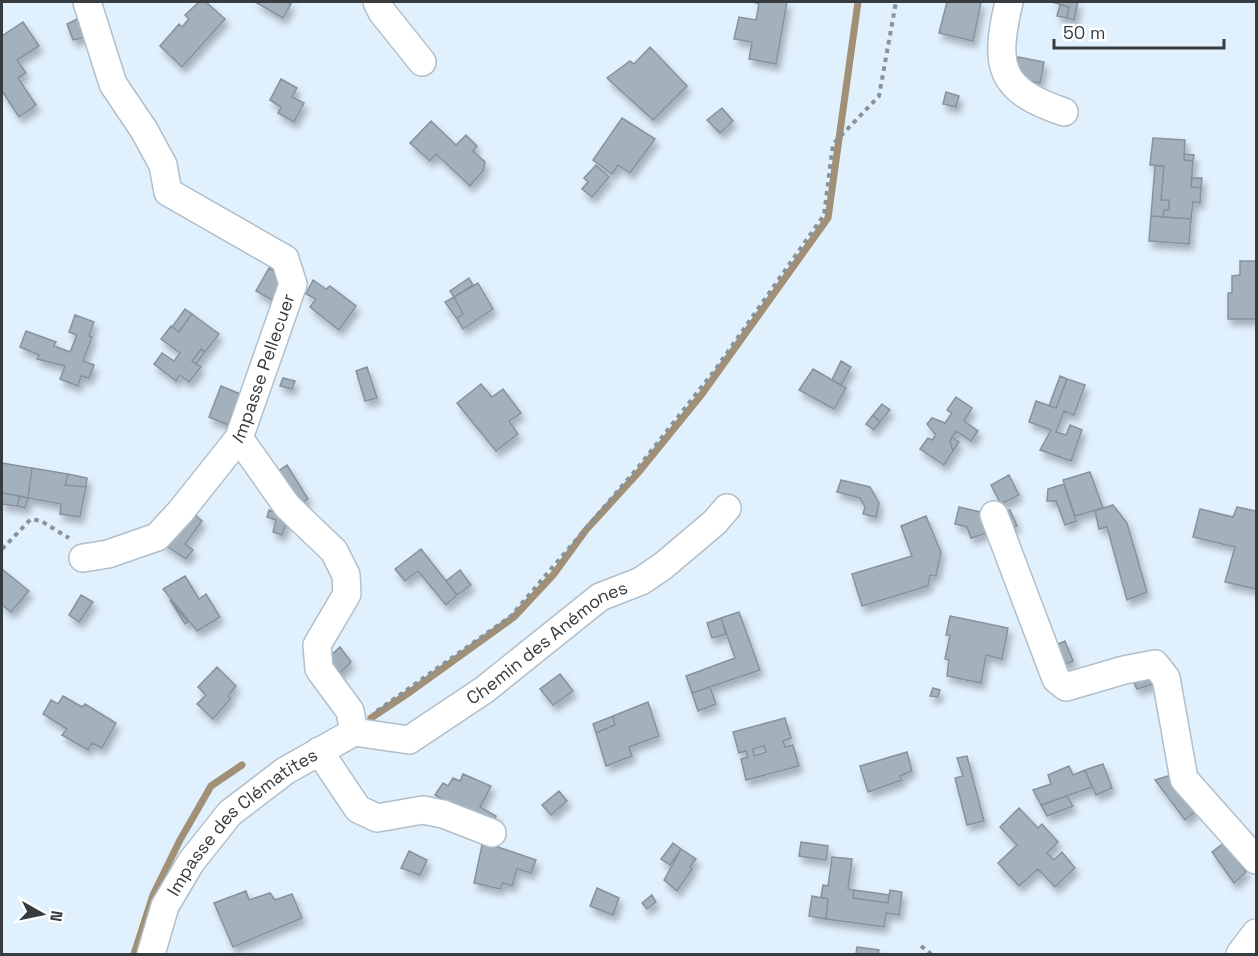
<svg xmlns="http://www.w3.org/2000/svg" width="1258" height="956" viewBox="0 0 1258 956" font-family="'Space Grotesk',sans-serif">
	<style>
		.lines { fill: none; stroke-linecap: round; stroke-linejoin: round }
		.stream { stroke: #a19075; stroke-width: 7 }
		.building { fill: #a3b1bd; stroke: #85939e; stroke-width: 1.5; fill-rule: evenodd; filter: url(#shadow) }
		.minor-casing { stroke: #b0bfca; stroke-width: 30 }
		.path { stroke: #88929a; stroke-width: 4; stroke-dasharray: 4.5 4.5; stroke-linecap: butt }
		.minor { stroke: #fff; stroke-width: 27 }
		.labels { text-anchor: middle; stroke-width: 6; stroke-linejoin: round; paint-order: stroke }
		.street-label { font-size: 18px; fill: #363c40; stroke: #fff }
	</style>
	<defs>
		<filter id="shadow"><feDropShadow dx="3.5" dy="6" stdDeviation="3" flood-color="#0004"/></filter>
	</defs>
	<rect width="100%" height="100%" fill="#e1f0fd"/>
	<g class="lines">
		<path class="stream" d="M 371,718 L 410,692 L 514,617 L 554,574 L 586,530 L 638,473 L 702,394 L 828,218 L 858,2
			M 134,954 L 153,895 L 180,840 L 211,786 L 242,765"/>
	</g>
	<path class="building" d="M 199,2 L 206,2 L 225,19 L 182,67 L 160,46 L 179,24 L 182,27 L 189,19 L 185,15 Z
		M 255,2 L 287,2 L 291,4 L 283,18 Z
		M 753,2 L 787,2 L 776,64 L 749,59 L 752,42 L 734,39 L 739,17 L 756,20 L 759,4 Z
		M 947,2 L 981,2 L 973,41 L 939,33 Z
		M 1052,2 L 1078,2 L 1074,20 L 1067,18 L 1069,7 Z
		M 1060,5 L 1069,7 L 1067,18 L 1057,16 Z
		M 83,16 L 87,37 L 73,40 L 67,24 Z
		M 23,22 L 39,46 L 17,60 L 26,73 L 18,78 L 36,105 L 19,117 L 2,91 L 2,36 Z
		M 650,47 L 687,86 L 653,120 L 607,78 L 630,61 L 634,64 Z
		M 1018,57 L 1044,62 L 1040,83 L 1014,78 Z
		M 281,79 L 297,88 L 292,97 L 304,103 L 294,122 L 278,113 L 281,107 L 270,100 Z
		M 946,92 L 959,96 L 956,107 L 943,104 Z
		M 722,108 L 733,121 L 720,133 L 707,120 Z
		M 622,118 L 655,139 L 630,173 L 618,165 L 612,174 L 593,160 Z
		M 431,121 L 456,145 L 466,135 L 477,146 L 473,151 L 485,162 L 483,171 L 470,186 L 436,154 L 430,161 L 410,143 Z
		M 1153,138 L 1185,140 L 1184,160 L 1193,161 L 1191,187 L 1201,188 L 1200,203 L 1193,202 L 1191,219 L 1163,217 L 1164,210 L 1169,210 L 1169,200 L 1161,200 L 1164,166 L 1150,165 Z
		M 1184,154 L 1194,155 L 1193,161 L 1184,160 Z
		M 596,165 L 609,177 L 592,197 L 582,189 L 588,182 L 584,178 Z
		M 1155,166 L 1164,166 L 1161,200 L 1169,200 L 1169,210 L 1164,210 L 1163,217 L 1151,216 Z
		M 1192,178 L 1202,178 L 1201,188 L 1191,187 Z
		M 1151,216 L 1191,219 L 1189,244 L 1149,241 Z
		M 1240,261 L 1256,261 L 1256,319 L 1228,319 L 1228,293 L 1232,293 L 1232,276 L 1240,275 Z
		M 269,268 L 284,277 L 272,300 L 256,291 Z
		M 469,278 L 473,285 L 454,297 L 450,291 Z
		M 313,280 L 326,289 L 330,286 L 356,306 L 339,330 L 310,307 L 316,299 L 306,294 Z
		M 478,283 L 493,309 L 463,329 L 457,319 L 463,314 L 454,297 Z
		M 454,297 L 463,314 L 457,319 L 445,302 Z
		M 185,309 L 192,314 L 179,332 L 172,327 Z
		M 192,314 L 219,334 L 205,352 L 201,349 L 192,361 L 201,367 L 189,382 L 180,375 L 176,381 L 154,364 L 162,353 L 174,361 L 180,353 L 161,339 L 171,326 L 179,332 Z
		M 75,315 L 94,322 L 89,336 L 92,337 L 83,361 L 94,365 L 89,378 L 81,376 L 78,386 L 60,379 L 65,366 L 37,359 L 39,355 L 20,347 L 26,331 L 56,342 L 54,346 L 70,352 L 77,335 L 69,332 Z
		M 201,349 L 205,352 L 196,364 L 192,361 Z
		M 841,361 L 851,367 L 841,385 L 832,380 Z
		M 367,367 L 377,398 L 365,401 L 356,371 Z
		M 813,369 L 846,388 L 834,409 L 799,390 Z
		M 1060,376 L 1067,379 L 1056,408 L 1049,406 Z
		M 283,378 L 295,381 L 292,389 L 280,386 Z
		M 1067,379 L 1085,385 L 1074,415 L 1064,411 L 1056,432 L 1066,435 L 1070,425 L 1082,430 L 1071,461 L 1040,450 L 1051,430 L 1029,422 L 1036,401 L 1056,408 Z
		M 481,384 L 492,397 L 503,389 L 521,413 L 509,421 L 518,434 L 496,451 L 457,403 Z
		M 221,386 L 240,394 L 228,425 L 209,417 Z
		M 956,397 L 972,408 L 964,421 L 978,431 L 971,441 L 956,431 L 950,441 L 953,451 L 944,465 L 920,449 L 928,438 L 932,440 L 936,435 L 927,424 L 932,418 L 945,423 L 952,413 L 947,410 Z
		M 882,404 L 890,410 L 880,422 L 873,415 Z
		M 873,415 L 880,422 L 874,430 L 866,424 Z
		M 952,437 L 959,442 L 953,451 L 950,441 Z
		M 2,463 L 32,468 L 28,498 L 2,493 Z
		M 287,465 L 308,499 L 296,506 L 270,477 Z
		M 32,468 L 68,474 L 65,485 L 86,487 L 80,517 L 60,514 L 61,504 L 28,498 Z
		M 1090,472 L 1103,508 L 1075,516 L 1063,480 Z
		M 68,474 L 87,478 L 86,487 L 65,485 Z
		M 1009,475 L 1019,495 L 1001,504 L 991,485 Z
		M 841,480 L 870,487 L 879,503 L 876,517 L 863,514 L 865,507 L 860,498 L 837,492 Z
		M 1064,484 L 1076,521 L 1065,525 L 1056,501 L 1047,501 L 1048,489 Z
		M 2,493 L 20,496 L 17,506 L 2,504 Z
		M 20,496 L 28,498 L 25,508 L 17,506 Z
		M 1113,505 L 1127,523 L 1147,592 L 1127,600 L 1107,527 L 1099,529 L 1095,511 Z
		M 959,507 L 980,512 L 987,533 L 971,538 L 967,527 L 955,524 Z
		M 1237,507 L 1256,511 L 1256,589 L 1225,582 L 1235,547 L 1193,537 L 1200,509 L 1233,517 Z
		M 269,510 L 288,517 L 282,535 L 273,532 L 276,520 L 267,517 Z
		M 1010,510 L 1017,526 L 1004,531 L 998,514 Z
		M 191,511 L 202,521 L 185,544 L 193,550 L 186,559 L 162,543 Z
		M 926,516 L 941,552 L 936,576 L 930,575 L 928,586 L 862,606 L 852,574 L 912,556 L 901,526 Z
		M 421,549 L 457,595 L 446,605 L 418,571 L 405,581 L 395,569 Z
		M 2,569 L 29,591 L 11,612 L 2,605 Z
		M 460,570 L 471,585 L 457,595 L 446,581 Z
		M 185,576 L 199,599 L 206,594 L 220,617 L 197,631 L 163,589 Z
		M 81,595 L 93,602 L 79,622 L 69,615 Z
		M 170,600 L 188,622 L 185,624 Z
		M 739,612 L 760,670 L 692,693 L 686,676 L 735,658 L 721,618 Z
		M 950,616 L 1008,628 L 1002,659 L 986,655 L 981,683 L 947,676 L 949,660 L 945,659 L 950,635 L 946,635 Z
		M 721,618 L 726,634 L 712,638 L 707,623 Z
		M 1065,641 L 1073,661 L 1063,665 L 1056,645 Z
		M 340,647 L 351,662 L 335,678 L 322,664 Z
		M 217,667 L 236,686 L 228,696 L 231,698 L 213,719 L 197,704 L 206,695 L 198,687 Z
		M 560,674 L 573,691 L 553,705 L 540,689 Z
		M 1151,674 L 1153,684 L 1137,689 L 1132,679 Z
		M 710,687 L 716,704 L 698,711 L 692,693 Z
		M 933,688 L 940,690 L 938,697 L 930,696 Z
		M 63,696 L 82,707 L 85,704 L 116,723 L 102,748 L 92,743 L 88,750 L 62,735 L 67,729 L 43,714 L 51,700 L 58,704 Z
		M 648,702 L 659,736 L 629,747 L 632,756 L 606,766 L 596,733 L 615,725 L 613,716 Z
		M 613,716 L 615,725 L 596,733 L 593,724 Z
		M 785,718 L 791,738 L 783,741 L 785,747 L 793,745 L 799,766 L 746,780 L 741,759 L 748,757 L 746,751 L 739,753 L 733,732 ZM 764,746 L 766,752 L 754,756 L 753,749 Z
		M 907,752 L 912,771 L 900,776 L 902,780 L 868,792 L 860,766 Z
		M 967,756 L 984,821 L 967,825 L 955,778 L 963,776 L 957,758 Z
		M 1103,764 L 1112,788 L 1096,795 L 1085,770 Z
		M 1069,766 L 1073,775 L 1085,770 L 1092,787 L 1041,805 L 1033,790 L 1051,784 L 1048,775 Z
		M 463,774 L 491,786 L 480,807 L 496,816 L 492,829 L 435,795 L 443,783 L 448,786 L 453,778 L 460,781 Z
		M 1171,775 L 1197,810 L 1185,820 L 1155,780 Z
		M 559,791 L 567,801 L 551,815 L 542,805 Z
		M 1067,796 L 1073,806 L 1047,816 L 1041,805 Z
		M 1019,808 L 1038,828 L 1042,824 L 1058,842 L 1047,853 L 1054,860 L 1062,852 L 1075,868 L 1055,887 L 1038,869 L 1019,886 L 998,863 L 1017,845 L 1000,827 Z
		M 801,842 L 828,846 L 826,860 L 799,856 Z
		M 673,843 L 681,849 L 670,865 L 661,859 Z
		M 1224,843 L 1246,872 L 1234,883 L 1212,852 Z
		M 482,845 L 498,847 L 536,860 L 531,873 L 517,869 L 512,886 L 503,883 L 500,889 L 474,883 Z
		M 681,849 L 696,859 L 690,867 L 692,869 L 677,891 L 664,880 Z
		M 409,851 L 427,860 L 420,875 L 401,868 Z
		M 832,857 L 852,859 L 848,889 L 854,890 L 853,898 L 888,903 L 890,890 L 902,892 L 899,915 L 886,913 L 884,927 L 826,919 L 828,899 L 821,897 L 823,885 L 828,886 Z
		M 597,888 L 619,898 L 613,915 L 590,906 Z
		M 854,890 L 889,895 L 888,903 L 853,898 Z
		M 246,891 L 249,900 L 270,893 L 275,900 L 292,894 L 302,918 L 233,947 L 214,903 Z
		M 652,895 L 656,902 L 647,909 L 642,903 Z
		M 812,896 L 828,899 L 826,919 L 809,916 Z
		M 857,947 L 879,950 L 878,954 L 856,954 Z"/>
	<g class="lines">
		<g class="minor-casing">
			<g id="minor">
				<path d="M 377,2 L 382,12 L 422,62"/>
				<path d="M 1009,2 C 994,66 998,90 1064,112"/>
				<path d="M 994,515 L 1056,679 L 1066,687 L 1124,670 L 1155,664 L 1166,678 L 1184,779 L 1256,860"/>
				<path id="s1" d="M 83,558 L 108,554 L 157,537 L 181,511 L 239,438 L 293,284 L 285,259 L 168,192 L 163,165 L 144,130 L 113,84 L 87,2"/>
				<path id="s2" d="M 354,732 L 409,740 L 484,690 L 600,597 L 641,581 L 663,566 L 715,522 L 727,508"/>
				<path d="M 319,751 L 358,809 L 377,818 L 423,810 L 443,814 L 492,833"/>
				<path id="s3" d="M 151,954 L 165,906 L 191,862 L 230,813 L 285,771 L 354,732 L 350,711 L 319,669 L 317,645 L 347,594 L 346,575 L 334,551 L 287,506 L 239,438"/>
				<path d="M 1240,954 L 1256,933"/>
			</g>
		</g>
		<path class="path" d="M 2,549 L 31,519 L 41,521 L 69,538
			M 377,711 L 511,616 L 640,465 L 715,370 L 824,215 L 833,144 L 879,96 L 896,2
			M 921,946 L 931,954"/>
		<use href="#minor" class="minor"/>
	</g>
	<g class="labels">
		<g class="street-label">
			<text dy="6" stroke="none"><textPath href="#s1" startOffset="280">Impasse Pellecuer</textPath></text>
			<text dy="6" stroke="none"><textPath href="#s2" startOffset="225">Chemin des Anémones</textPath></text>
			<text dy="6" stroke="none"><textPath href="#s3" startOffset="166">Impasse des Clématites</textPath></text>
		</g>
	</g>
	<rect width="1258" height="956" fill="none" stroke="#363c40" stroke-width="6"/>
	<g transform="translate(42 914) rotate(99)" stroke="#ffffff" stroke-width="4.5" paint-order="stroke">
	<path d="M0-4.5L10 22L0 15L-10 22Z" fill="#363c40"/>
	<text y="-9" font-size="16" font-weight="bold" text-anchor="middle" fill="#363c40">N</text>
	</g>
	<path d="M1054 39v9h170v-9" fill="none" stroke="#363c40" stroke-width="3"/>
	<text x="1063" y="39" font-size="18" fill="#363c40" stroke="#ffffff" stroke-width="4.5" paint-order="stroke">50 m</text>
</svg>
